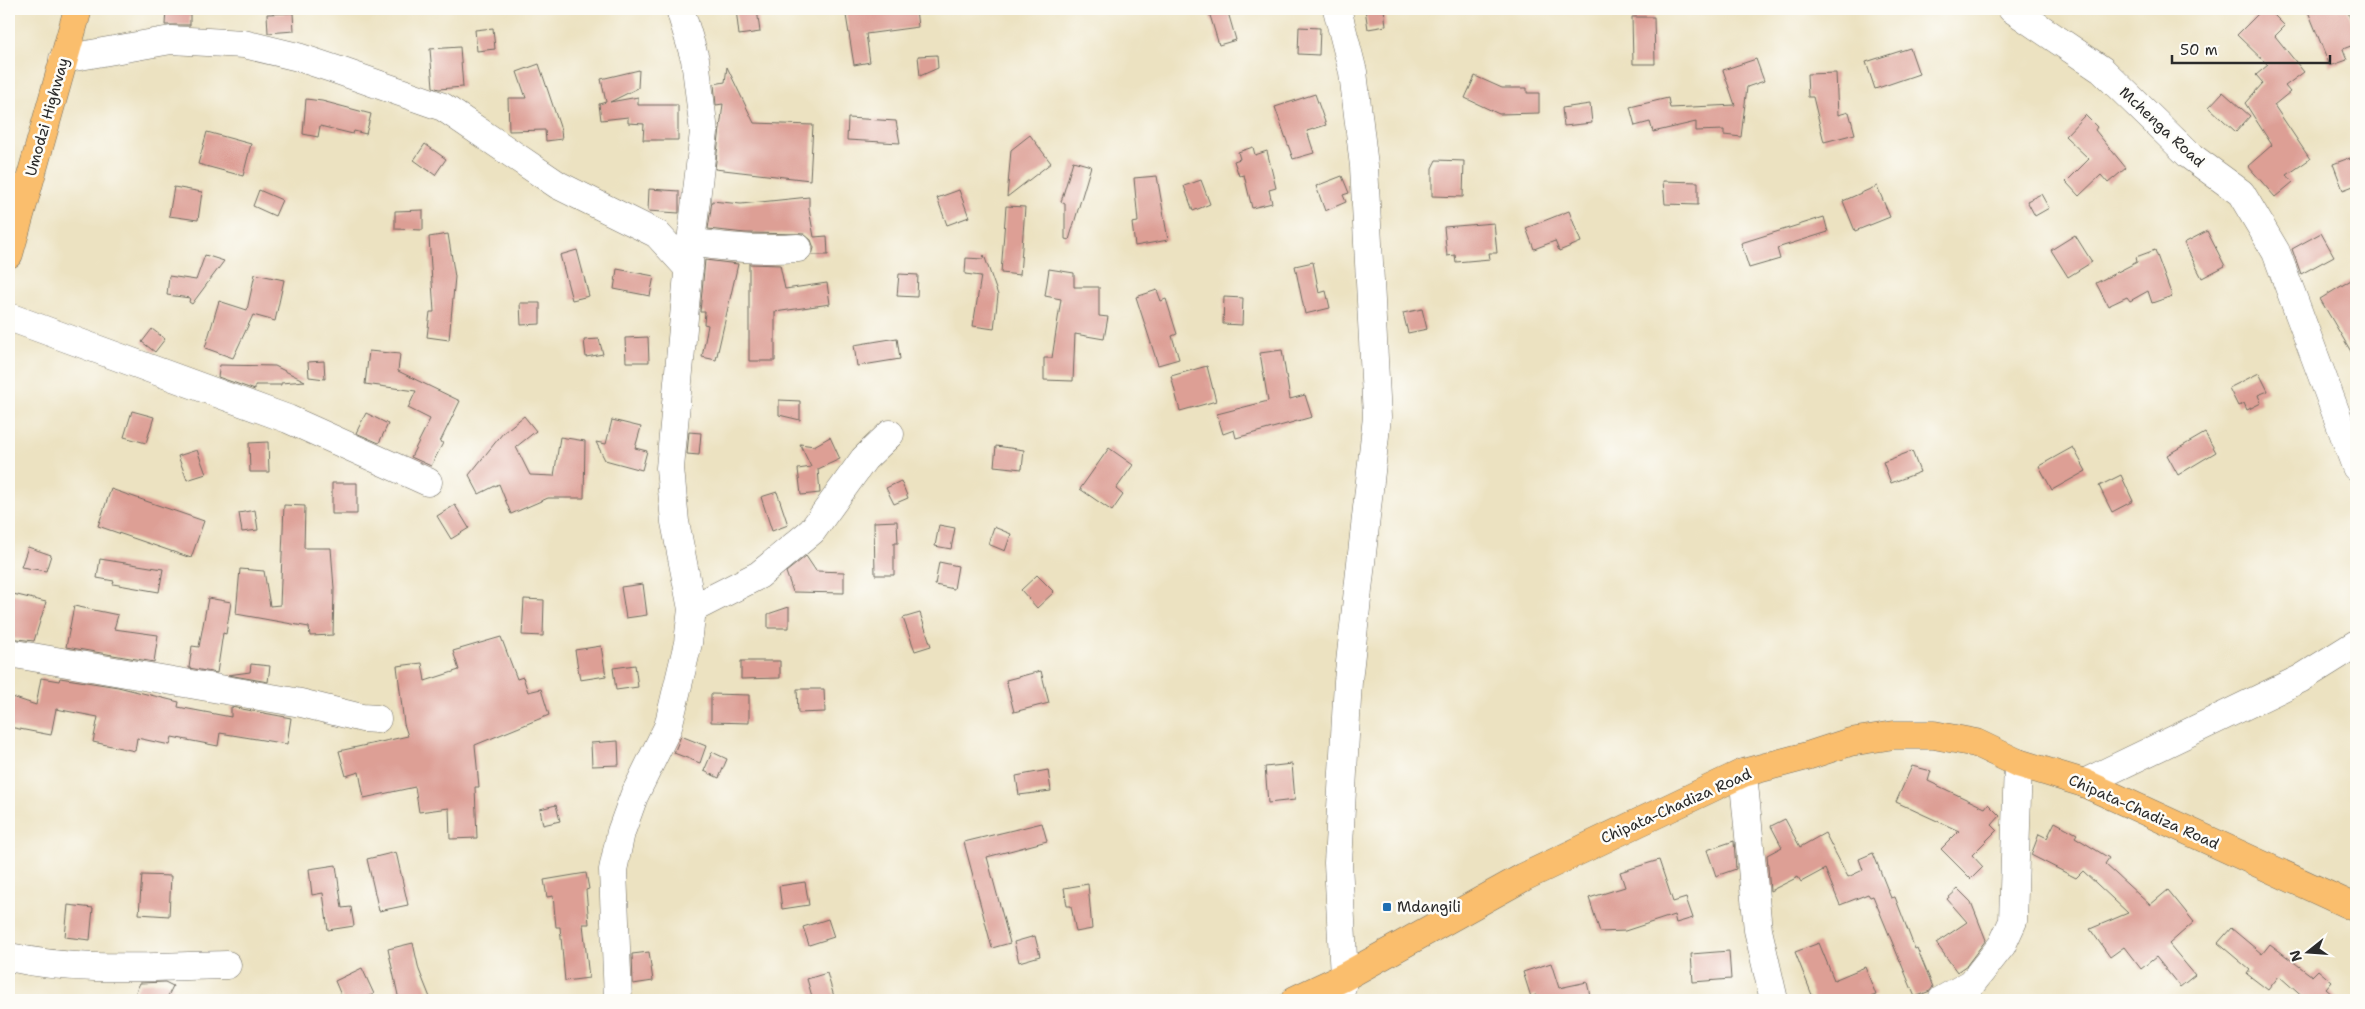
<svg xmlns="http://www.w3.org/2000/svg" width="2365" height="1009" viewBox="0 0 2365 1009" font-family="'Shantell Sans',sans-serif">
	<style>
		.building { fill: #dd9f95 }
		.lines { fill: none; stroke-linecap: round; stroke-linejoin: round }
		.minor-casing { stroke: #6f6b60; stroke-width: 29 }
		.major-casing { stroke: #6f6b60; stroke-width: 29 }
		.highway-casing { stroke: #6f6b60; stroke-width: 29 }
		.minor { stroke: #fff; stroke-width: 28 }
		.major { stroke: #fabe6d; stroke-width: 28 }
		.highway { stroke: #fabe6d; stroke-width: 28 }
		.poi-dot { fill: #1f6fb2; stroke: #fdfcf7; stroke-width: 2 }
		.labels { text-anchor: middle; stroke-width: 5; stroke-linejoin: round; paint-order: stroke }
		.street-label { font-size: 15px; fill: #2b2b2b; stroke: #fdfcf7 }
		.poi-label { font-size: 15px; fill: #2b2b2b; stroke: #fdfcf7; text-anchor: start }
	</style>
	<rect width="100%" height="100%" fill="#fdfcf7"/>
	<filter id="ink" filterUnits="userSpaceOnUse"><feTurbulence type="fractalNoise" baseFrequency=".02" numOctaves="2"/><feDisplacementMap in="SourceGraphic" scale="10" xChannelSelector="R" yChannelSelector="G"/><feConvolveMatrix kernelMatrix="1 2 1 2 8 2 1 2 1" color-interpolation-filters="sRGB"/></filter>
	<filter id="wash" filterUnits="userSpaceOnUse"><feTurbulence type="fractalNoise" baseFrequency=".0096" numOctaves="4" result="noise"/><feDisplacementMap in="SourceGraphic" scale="20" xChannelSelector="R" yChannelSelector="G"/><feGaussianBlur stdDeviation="1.12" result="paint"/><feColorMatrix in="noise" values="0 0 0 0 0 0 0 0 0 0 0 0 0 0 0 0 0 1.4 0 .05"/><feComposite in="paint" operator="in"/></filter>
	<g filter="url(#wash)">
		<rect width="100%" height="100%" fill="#ece2c1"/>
		<g id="blocks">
			<path class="building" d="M 166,9 L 190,9 L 190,25 L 165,25 Z
				M 736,9 L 757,9 L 760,32 L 739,35 Z
				M 845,9 L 916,9 L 918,27 L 866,34 L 870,62 L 854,65 Z
				M 1208,9 L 1227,9 L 1236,40 L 1219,45 Z
				M 1365,9 L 1384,9 L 1386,26 L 1368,29 Z
				M 2263,9 L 2268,9 L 2285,26 L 2275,36 L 2304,72 L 2285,86 L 2290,92 L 2274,105 L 2310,159 L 2287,175 L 2293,182 L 2275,197 L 2248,166 L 2272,145 L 2245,103 L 2263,83 L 2256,75 L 2268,65 L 2237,35 Z
				M 2307,9 L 2347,9 L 2356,34 L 2356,44 L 2343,49 L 2347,60 L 2330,66 Z
				M 293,13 L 294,31 L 268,33 L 267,14 Z
				M 1632,17 L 1654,17 L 1655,64 L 1633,64 Z
				M 1299,27 L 1320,28 L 1319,55 L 1298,54 Z
				M 493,28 L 495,49 L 477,51 L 475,30 Z
				M 460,47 L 463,87 L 439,89 L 433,87 L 430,49 Z
				M 1910,48 L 1919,74 L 1875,89 L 1866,62 Z
				M 937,55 L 938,68 L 920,76 L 918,56 Z
				M 1756,59 L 1764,81 L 1747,87 L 1741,137 L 1724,135 L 1724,130 L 1696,131 L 1696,122 L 1653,132 L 1650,122 L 1635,126 L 1630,107 L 1668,98 L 1670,108 L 1735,105 L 1723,70 Z
				M 539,64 L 561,130 L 562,139 L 546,141 L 545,130 L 509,131 L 508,98 L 526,98 L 517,72 Z
				M 727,67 L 754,123 L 813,125 L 810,180 L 715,169 L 723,104 L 716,105 L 714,84 L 725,82 Z
				M 639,70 L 638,88 L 610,102 L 638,97 L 638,105 L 678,105 L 678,140 L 643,140 L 644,124 L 628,123 L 628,117 L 601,120 L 599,104 L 606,102 L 601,79 Z
				M 1836,73 L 1838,115 L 1849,112 L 1855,134 L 1824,142 L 1813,97 L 1808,97 L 1807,74 Z
				M 1475,76 L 1502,88 L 1527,88 L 1527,93 L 1539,93 L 1539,113 L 1499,114 L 1465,98 Z
				M 2223,92 L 2250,116 L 2236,132 L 2209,107 Z
				M 1315,94 L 1326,125 L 1307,131 L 1314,153 L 1293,159 L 1275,107 Z
				M 306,99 L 322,101 L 371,114 L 366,134 L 354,131 L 353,134 L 320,126 L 318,137 L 303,134 Z
				M 1590,104 L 1592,123 L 1564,126 L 1562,108 Z
				M 2085,115 L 2097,127 L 2095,130 L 2126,168 L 2108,183 L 2101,175 L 2079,196 L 2066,182 L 2089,159 L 2065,136 Z
				M 848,118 L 896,121 L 900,143 L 847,140 Z
				M 207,132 L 251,144 L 243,176 L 198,164 Z
				M 1030,135 L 1051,163 L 1007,197 L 1011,150 Z
				M 425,144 L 446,159 L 435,175 L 414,160 Z
				M 1253,147 L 1255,155 L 1267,151 L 1276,188 L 1269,190 L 1272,203 L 1252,208 L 1244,175 L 1239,176 L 1234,161 L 1240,159 L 1238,152 Z
				M 2349,158 L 2350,160 L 2356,158 L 2356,185 L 2343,190 L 2333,164 Z
				M 1436,160 L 1464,161 L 1463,197 L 1432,196 L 1432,168 Z
				M 1073,161 L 1091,166 L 1069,240 L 1065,239 L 1065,204 L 1061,202 Z
				M 1157,176 L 1168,240 L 1135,246 L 1132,223 L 1138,222 L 1134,178 Z
				M 1342,176 L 1349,193 L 1343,195 L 1346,202 L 1325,211 L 1316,186 Z
				M 1201,180 L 1210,204 L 1193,211 L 1184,186 Z
				M 1663,181 L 1698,182 L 1698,205 L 1665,204 Z
				M 1877,186 L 1890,217 L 1855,231 L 1843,201 Z
				M 174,187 L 202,192 L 198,220 L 169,216 Z
				M 649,189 L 679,191 L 679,213 L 648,211 Z
				M 259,190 L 282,200 L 275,216 L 253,206 Z
				M 959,190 L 969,217 L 947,225 L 937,198 Z
				M 2041,194 L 2049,208 L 2035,216 L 2027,201 Z
				M 809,197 L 809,209 L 814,237 L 827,236 L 828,255 L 812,255 L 814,248 L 811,240 L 804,234 L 745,233 L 708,229 L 712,201 L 741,204 Z
				M 1006,206 L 1025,207 L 1020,275 L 1001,273 Z
				M 423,210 L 423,230 L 395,229 L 395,211 Z
				M 1569,211 L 1581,242 L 1559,251 L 1555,241 L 1534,249 L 1526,228 Z
				M 1824,217 L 1828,232 L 1777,248 L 1780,259 L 1749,268 L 1741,243 Z
				M 1494,223 L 1497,253 L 1489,253 L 1490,259 L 1456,262 L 1455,255 L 1447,256 L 1444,227 Z
				M 2207,231 L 2225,266 L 2202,278 L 2184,243 Z
				M 2321,233 L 2334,256 L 2301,274 L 2292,249 Z
				M 448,234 L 455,277 L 449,340 L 427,337 L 430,312 L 434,312 L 429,237 Z
				M 2075,235 L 2092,262 L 2068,277 L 2051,250 Z
				M 577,250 L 589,296 L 572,300 L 560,255 Z
				M 2155,250 L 2172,296 L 2152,303 L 2148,291 L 2130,301 L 2127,297 L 2108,306 L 2096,283 L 2137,262 L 2136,257 Z
				M 205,255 L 224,261 L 192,304 L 189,302 L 190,298 L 167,295 L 169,276 L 196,280 Z
				M 984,255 L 998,295 L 994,329 L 973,326 L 981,276 L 965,274 L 966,258 L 983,259 Z
				M 705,260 L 738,264 L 716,360 L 702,357 L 708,325 L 704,324 L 705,312 L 700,312 Z
				M 1313,262 L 1319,293 L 1326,291 L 1330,308 L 1305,314 L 1295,266 Z
				M 749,264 L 780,265 L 785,289 L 827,283 L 830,304 L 775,312 L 775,361 L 749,361 Z
				M 617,269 L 654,276 L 650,296 L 614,289 Z
				M 1049,269 L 1074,273 L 1074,287 L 1099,287 L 1099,316 L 1108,317 L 1104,339 L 1075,334 L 1073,381 L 1044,380 L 1044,358 L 1052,358 L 1061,299 L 1045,296 Z
				M 255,274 L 284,280 L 275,321 L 253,315 L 233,358 L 205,348 L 219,301 L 247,310 Z
				M 899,274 L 918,275 L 917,297 L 897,296 Z
				M 2356,277 L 2356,360 L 2320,299 Z
				M 1157,290 L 1161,301 L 1166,299 L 1177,334 L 1172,336 L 1179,359 L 1158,365 L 1136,297 Z
				M 1224,297 L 1243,298 L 1242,325 L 1223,324 Z
				M 520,303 L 540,303 L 540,324 L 521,325 Z
				M 1422,309 L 1427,329 L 1408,333 L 1403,313 Z
				M 152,329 L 165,339 L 155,352 L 142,342 Z
				M 648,337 L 649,362 L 626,362 L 625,338 Z
				M 897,338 L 900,359 L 857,366 L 854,345 Z
				M 599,339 L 603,354 L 586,357 L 584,340 Z
				M 1282,350 L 1290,399 L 1305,395 L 1312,417 L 1236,438 L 1234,430 L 1223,434 L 1217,414 L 1268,401 L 1260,353 Z
				M 369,351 L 400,354 L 398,371 L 460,401 L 440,442 L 443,443 L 431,466 L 411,457 L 430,419 L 408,408 L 416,391 L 365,384 Z
				M 324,361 L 325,379 L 309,377 L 308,362 Z
				M 220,365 L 275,366 L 305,381 L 281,383 L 281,385 L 255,385 L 255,390 L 218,377 Z
				M 1207,366 L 1216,401 L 1180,411 L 1171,376 Z
				M 2259,373 L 2268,391 L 2258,395 L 2261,403 L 2247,410 L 2244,403 L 2238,406 L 2229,388 Z
				M 779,400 L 800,401 L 800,420 L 779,415 Z
				M 132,411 L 154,417 L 146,443 L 124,437 Z
				M 366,413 L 388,424 L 379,443 L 356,433 Z
				M 524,416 L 536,431 L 516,447 L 530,475 L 554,476 L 560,437 L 585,441 L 584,498 L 548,498 L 511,514 L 499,484 L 479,494 L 469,475 L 503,433 Z
				M 612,420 L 641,427 L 635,448 L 647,451 L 642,470 L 605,460 L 596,442 L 606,444 Z
				M 689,432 L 701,433 L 699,455 L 687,454 Z
				M 2205,433 L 2216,452 L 2178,475 L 2167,455 Z
				M 830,437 L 840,459 L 818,469 L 820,493 L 801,495 L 798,469 L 811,467 L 800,444 L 814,446 Z
				M 268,442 L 269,472 L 250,472 L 249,443 Z
				M 996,446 L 1024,450 L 1022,469 L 994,466 Z
				M 2073,447 L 2086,471 L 2052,490 L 2039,466 Z
				M 1109,448 L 1133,465 L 1116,489 L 1123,495 L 1112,511 L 1080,489 Z
				M 197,450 L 206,474 L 187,480 L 178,456 Z
				M 1912,451 L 1920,472 L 1891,483 L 1883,462 Z
				M 2121,475 L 2133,501 L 2112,512 L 2099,486 Z
				M 901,481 L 908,498 L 894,504 L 886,488 Z
				M 332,483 L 357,483 L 357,514 L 332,514 Z
				M 111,489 L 204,521 L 191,558 L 98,526 Z
				M 777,492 L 788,525 L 772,531 L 761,497 Z
				M 284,505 L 305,506 L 304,548 L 331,548 L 334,588 L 333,635 L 310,636 L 309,627 L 236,614 L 240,569 L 264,571 L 270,606 L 280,605 Z
				M 455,505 L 469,528 L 451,539 L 437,516 Z
				M 255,510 L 258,530 L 242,532 L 239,513 Z
				M 897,521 L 898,543 L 894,543 L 894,575 L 875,575 L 874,522 Z
				M 939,525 L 955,528 L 951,549 L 935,546 Z
				M 994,527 L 1011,534 L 1005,551 L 988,544 Z
				M 28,547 L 51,555 L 46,571 L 21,567 Z
				M 806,556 L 816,571 L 844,572 L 844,593 L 793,592 L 786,572 Z
				M 100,559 L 163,569 L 159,592 L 113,584 L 114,581 L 97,578 Z
				M 939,562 L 958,566 L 954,589 L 935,585 Z
				M 1037,575 L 1054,592 L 1037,608 L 1021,590 Z
				M 643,584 L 647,615 L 626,618 L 621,587 Z
				M 9,593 L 46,602 L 34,641 L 9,638 Z
				M 208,598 L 231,602 L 226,634 L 223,633 L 217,673 L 189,668 L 192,646 L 199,647 Z
				M 524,599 L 544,600 L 543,636 L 522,635 Z
				M 74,606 L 118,615 L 114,629 L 158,635 L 154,662 L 66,647 Z
				M 789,607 L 789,628 L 768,628 L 768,614 Z
				M 920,613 L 931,646 L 915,651 L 903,618 Z
				M 501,637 L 517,679 L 523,677 L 528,692 L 541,689 L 549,715 L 475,745 L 479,787 L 475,787 L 477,838 L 450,839 L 449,808 L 419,812 L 415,787 L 364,798 L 359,772 L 346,776 L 339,751 L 408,736 L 404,724 L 397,666 L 422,663 L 425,681 L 459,670 L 453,651 Z
				M 601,646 L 606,676 L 580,680 L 575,650 Z
				M 741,661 L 780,661 L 780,678 L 741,679 Z
				M 251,664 L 270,666 L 268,682 L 228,675 L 250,672 Z
				M 635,665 L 638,687 L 616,690 L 613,668 Z
				M 1041,671 L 1049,703 L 1014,712 L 1006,680 Z
				M 41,678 L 59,681 L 60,678 L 118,687 L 179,702 L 178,707 L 231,717 L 231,707 L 291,718 L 287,744 L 220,733 L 218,746 L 172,737 L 170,745 L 137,738 L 135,751 L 93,742 L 98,717 L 56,709 L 51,735 L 9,727 L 9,696 L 36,705 Z
				M 797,689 L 824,689 L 825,712 L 798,713 Z
				M 711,694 L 749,695 L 749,723 L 711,722 Z
				M 681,736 L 706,746 L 700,763 L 674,753 Z
				M 618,741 L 619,765 L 592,766 L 591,743 Z
				M 712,752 L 727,759 L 719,778 L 704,771 Z
				M 1292,764 L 1295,800 L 1268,803 L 1265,767 Z
				M 1912,766 L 1931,771 L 1928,781 L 1985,808 L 1988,804 L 2000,816 L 1992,825 L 1997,830 L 1972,855 L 1983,867 L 1971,879 L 1941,849 L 1959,831 L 1896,802 Z
				M 1048,770 L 1051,791 L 1019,795 L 1016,776 Z
				M 556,805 L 560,821 L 543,825 L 540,809 Z
				M 1785,819 L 1800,847 L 1825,833 L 1848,877 L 1863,870 L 1859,859 L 1873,853 L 1891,898 L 1895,897 L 1915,949 L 1917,948 L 1933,987 L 1930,991 L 1915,997 L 1873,896 L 1870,897 L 1868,894 L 1840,905 L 1825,869 L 1801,882 L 1798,877 L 1770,891 L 1767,855 L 1782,847 L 1771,826 Z
				M 2055,822 L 2077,834 L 2075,837 L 2109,858 L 2105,864 L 2150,905 L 2168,890 L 2194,922 L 2169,944 L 2195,975 L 2180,987 L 2156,957 L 2141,969 L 2124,947 L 2110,957 L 2090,929 L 2128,913 L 2083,871 L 2076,878 L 2031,855 L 2039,834 L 2047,838 Z
				M 1042,823 L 1047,841 L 987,857 L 1010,943 L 992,948 L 964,842 Z
				M 1734,841 L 1736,869 L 1716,876 L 1707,850 Z
				M 396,852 L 408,905 L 379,911 L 367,859 Z
				M 1659,860 L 1673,902 L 1686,898 L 1693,918 L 1676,923 L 1674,915 L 1625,931 L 1600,932 L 1589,898 L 1625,887 L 1620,872 Z
				M 336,865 L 342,908 L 351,907 L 354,926 L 328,930 L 323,893 L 312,895 L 309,869 Z
				M 586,873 L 589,889 L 586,890 L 589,924 L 583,924 L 589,978 L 565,981 L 560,927 L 556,927 L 553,896 L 547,897 L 544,880 Z
				M 142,875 L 171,876 L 169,916 L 139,914 Z
				M 805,882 L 809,905 L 782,909 L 779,886 Z
				M 1088,884 L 1092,929 L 1076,932 L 1071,906 L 1067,906 L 1064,888 Z
				M 1958,889 L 1971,902 L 1986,940 L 1967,965 L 1957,972 L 1936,943 L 1967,922 L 1947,899 Z
				M 68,905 L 93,908 L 90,940 L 65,937 Z
				M 828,919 L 834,937 L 809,945 L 803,927 Z
				M 2231,928 L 2262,954 L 2270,944 L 2312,976 L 2318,970 L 2332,982 L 2326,989 L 2339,1000 L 2306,1000 L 2279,976 L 2268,990 L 2247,974 L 2250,970 L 2218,943 Z
				M 1035,936 L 1040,956 L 1019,962 L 1014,942 Z
				M 413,943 L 419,970 L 431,1000 L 399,1000 L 388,949 Z
				M 1819,943 L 1834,980 L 1865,967 L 1876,995 L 1862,1000 L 1814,1000 L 1795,952 Z
				M 1729,951 L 1731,979 L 1693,982 L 1691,954 Z
				M 649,952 L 653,981 L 633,984 L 632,954 Z
				M 1551,963 L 1559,988 L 1587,982 L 1591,1000 L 1537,1000 L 1536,995 L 1531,997 L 1523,972 Z
				M 362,968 L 374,994 L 359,1000 L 343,1000 L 335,981 Z
				M 827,973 L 835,1000 L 813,1000 L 807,979 Z
				M 165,982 L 173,986 L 166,1000 L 132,1000 L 140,983 Z"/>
		</g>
	</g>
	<g filter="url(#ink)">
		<use href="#blocks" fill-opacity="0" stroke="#6f6b60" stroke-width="1"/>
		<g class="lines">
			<g class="minor-casing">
				<path id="minor" d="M 1337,9 L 1353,72 L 1364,166 L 1377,417 L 1348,681 L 1338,863 L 1344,977 L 1339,1000
					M 2012,9 L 2102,70 L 2189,155 L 2241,193 L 2276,252 L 2356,467
					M 63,59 L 171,40 L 244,44 L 298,57 L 340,71 L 443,107 L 558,185 L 657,234 L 689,269
					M 691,242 C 727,248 761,251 798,248
					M 9,317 L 288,419 L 428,482
					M 692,609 L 759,575 L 812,531 L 864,459 L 890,434
					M 9,653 L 301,703 L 362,718 L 377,719
					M 1743,773 L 1758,930 L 1774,1000
					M 2084,783 L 2300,679 L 2356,644
					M 9,957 C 80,973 154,966 227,965
					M 618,1000 L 613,870 L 621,832 L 634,796 L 668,727 L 688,643 L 692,609 L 675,522 L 670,468 L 691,242 L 704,132 L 695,59 L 680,9
					M 1942,1000 L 1972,983 L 2002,945 L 2013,921 L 2018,763"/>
			</g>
			<g class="major-casing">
				<path id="major" d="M 1295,1000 L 1344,977 L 1524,877 L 1743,773 L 1807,756 L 1850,742 L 1894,735 L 1934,735 L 1976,743 L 2018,763 L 2084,783 L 2356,908"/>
			</g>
			<g class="highway-casing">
				<path id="highway" d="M 9,254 L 78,9"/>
			</g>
			<use href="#minor" class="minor"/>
			<use href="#major" class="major"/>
			<use href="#highway" class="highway"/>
		</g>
	</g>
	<rect class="poi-dot" x="1382" y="902" width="10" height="10" rx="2.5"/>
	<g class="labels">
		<g class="street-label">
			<text transform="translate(47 117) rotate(-74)" y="5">Umodzi Highway</text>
			<text transform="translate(2162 127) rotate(43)" y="5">Mchenga Road</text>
			<text transform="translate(1676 806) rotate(-24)" y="5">Chipata-Chadiza Road</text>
			<text transform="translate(2144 812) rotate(24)" y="5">Chipata-Chadiza Road</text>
		</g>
		<g class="poi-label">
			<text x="1397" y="912">Mdangili</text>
		</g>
	</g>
	<rect width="2365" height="1009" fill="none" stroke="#fdfcf7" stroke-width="30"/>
	<g transform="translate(2308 952) rotate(253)" stroke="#fdfcf7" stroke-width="4" paint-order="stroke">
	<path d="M0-4L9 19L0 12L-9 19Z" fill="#2b2b2b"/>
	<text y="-8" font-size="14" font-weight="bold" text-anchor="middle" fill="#2b2b2b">N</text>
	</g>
	<path d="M2172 55v8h158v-8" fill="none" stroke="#2b2b2b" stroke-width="2.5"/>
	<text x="2180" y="55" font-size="15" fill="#2b2b2b" stroke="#fdfcf7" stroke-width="4" paint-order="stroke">50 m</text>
</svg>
